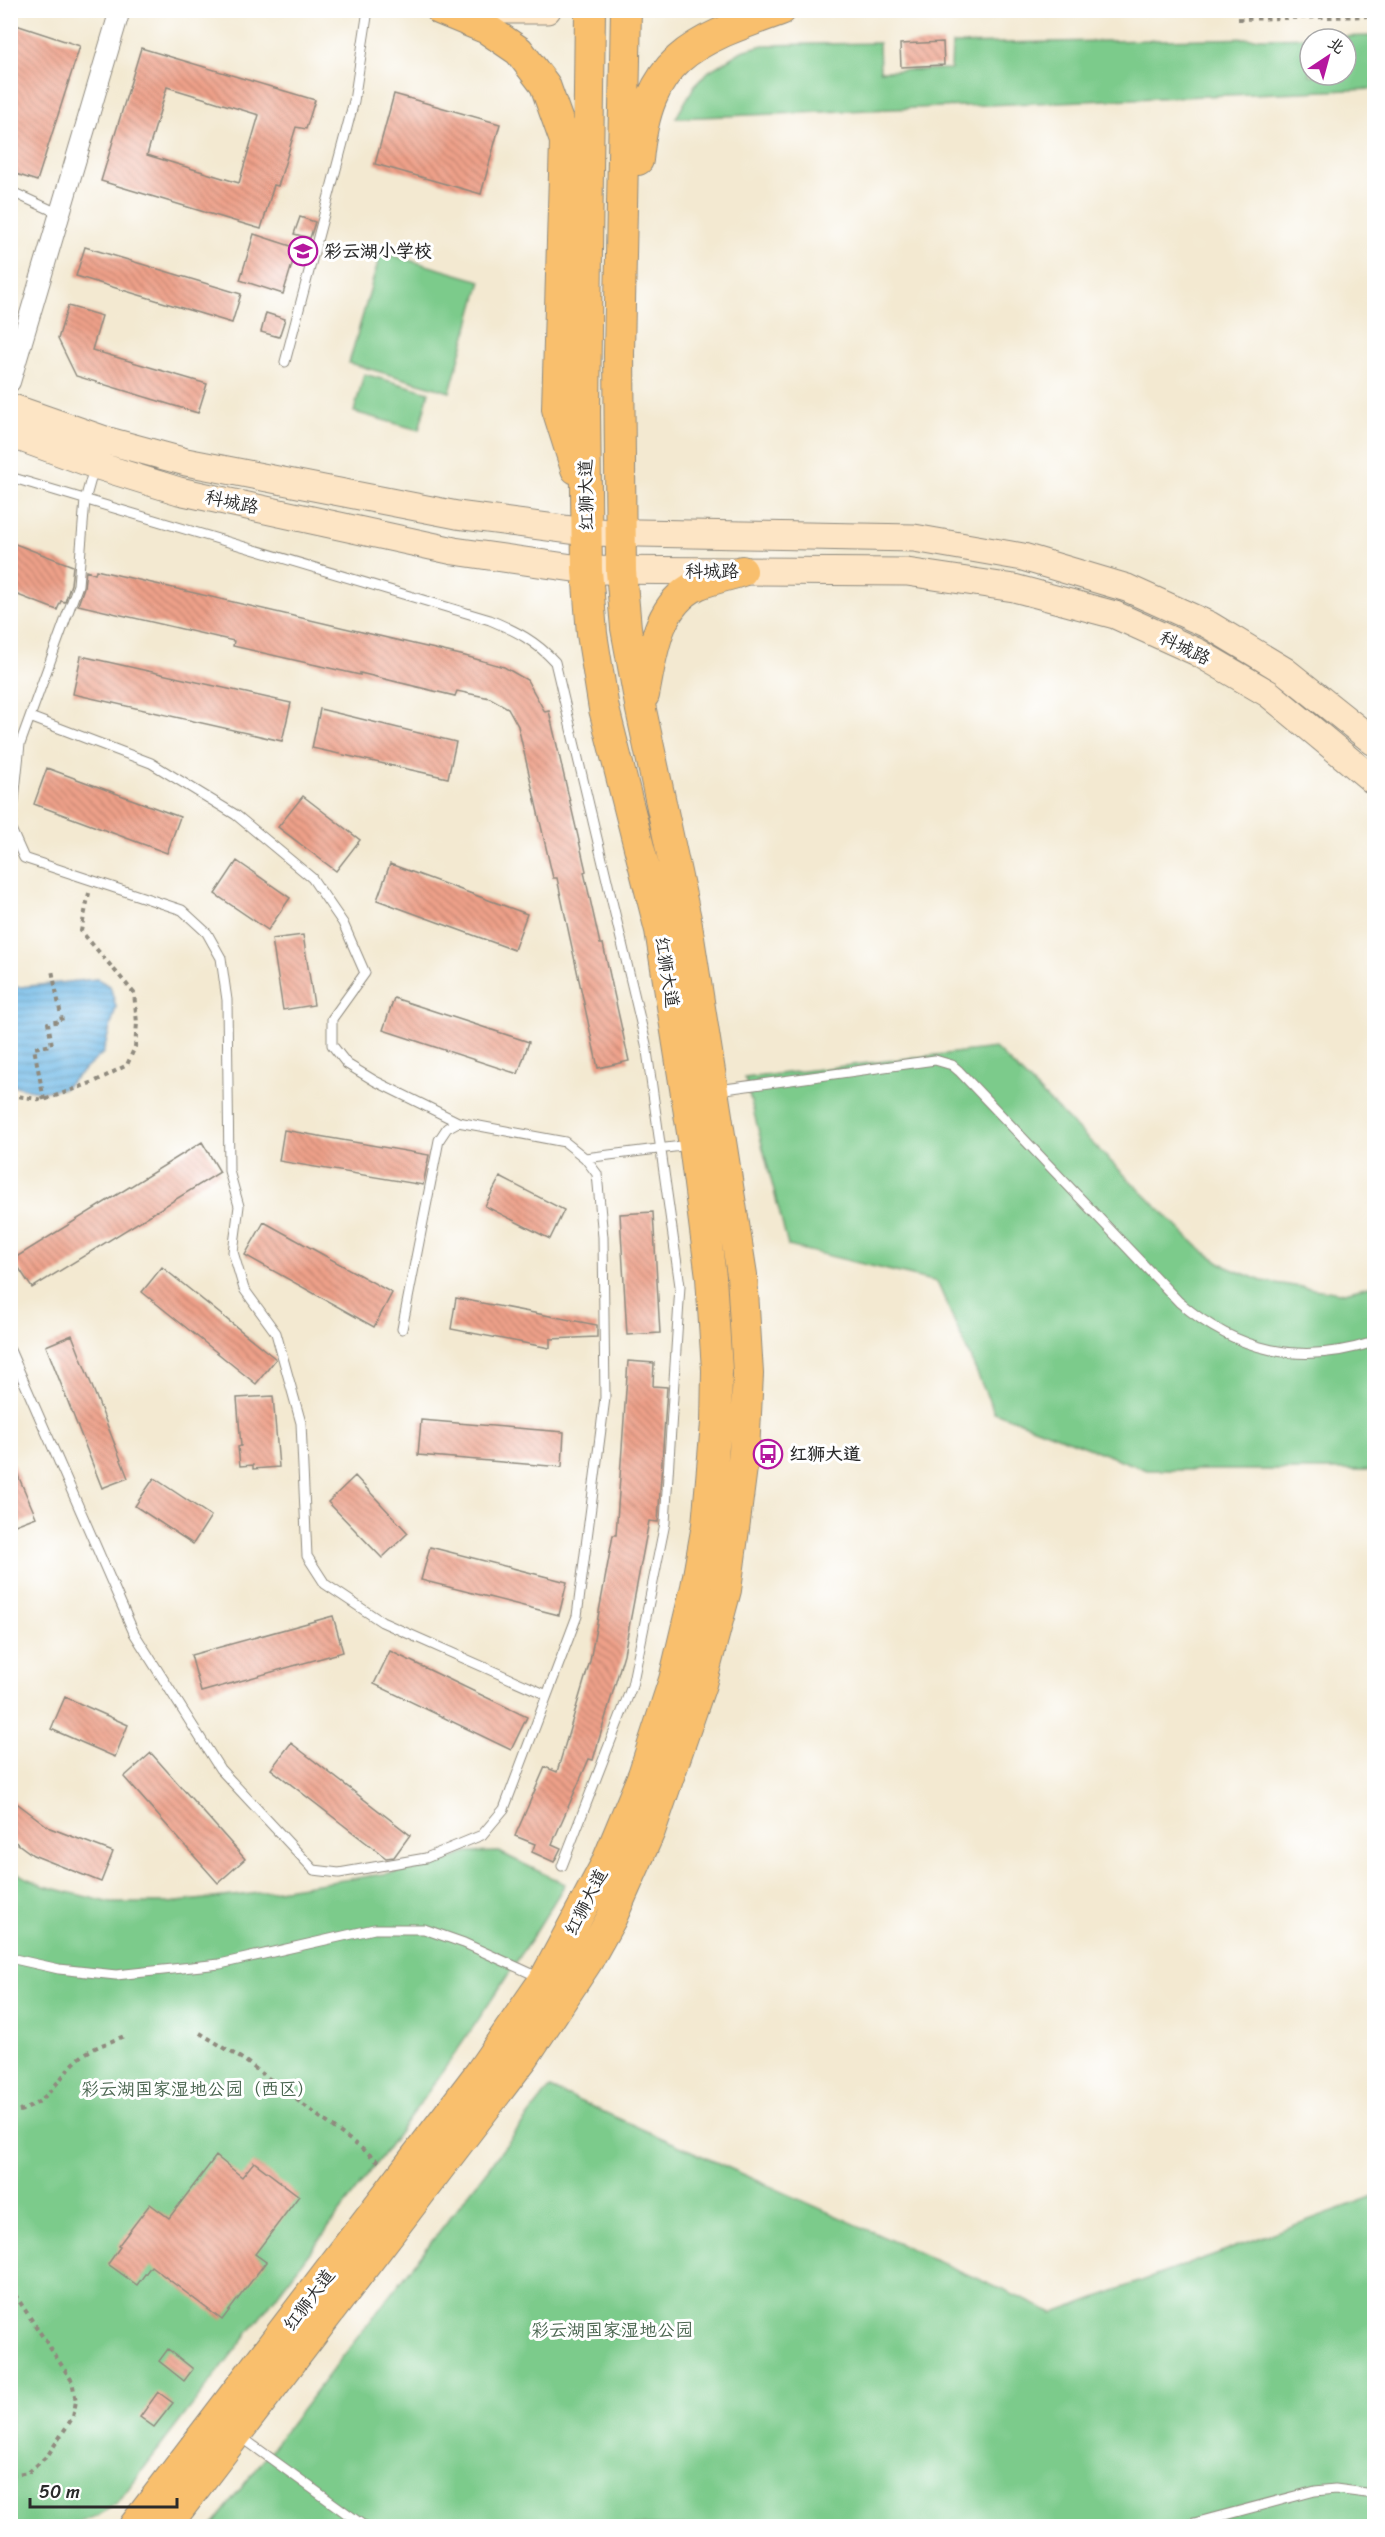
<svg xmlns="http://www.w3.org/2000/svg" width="1385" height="2537" viewBox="0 0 1385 2537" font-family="Sriracha,'LXGW WenKai TC',sans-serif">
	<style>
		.park { fill: #7bcb8b; stroke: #537b5b; stroke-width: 1.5; fill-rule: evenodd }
		.water { fill: url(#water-rules); stroke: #4c7288; stroke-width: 1.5 }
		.building { fill: url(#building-back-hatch); fill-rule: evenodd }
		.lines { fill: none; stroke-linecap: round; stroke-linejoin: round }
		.service-casing { stroke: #8f8a7e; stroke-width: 11 }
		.minor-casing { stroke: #8f8a7e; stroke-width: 22 }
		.secondary-casing { stroke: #8f8a7e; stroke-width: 29 }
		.primary-casing { stroke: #8f8a7e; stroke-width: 32 }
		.path { stroke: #8f8a7e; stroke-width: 4; stroke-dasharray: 4.5 4.5; stroke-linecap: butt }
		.service { stroke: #fff; stroke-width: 9 }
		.minor { stroke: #fff; stroke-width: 20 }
		.secondary { stroke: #fde5c5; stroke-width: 27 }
		.primary { stroke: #f9bf6d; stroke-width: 30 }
		.labels { text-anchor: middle; stroke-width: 6; stroke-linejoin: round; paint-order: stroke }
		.poi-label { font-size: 18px; font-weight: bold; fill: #2b2b2b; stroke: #fff; text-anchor: start }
		.street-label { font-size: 18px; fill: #2b2b2b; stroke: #fff }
		.park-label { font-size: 18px; fill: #47634d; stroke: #fff }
	</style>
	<defs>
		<pattern id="water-rules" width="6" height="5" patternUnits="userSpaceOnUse" patternTransform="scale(1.5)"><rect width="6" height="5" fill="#6db8e6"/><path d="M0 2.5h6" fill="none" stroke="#5a96bb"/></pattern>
		<pattern id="building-back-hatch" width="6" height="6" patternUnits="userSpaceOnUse" patternTransform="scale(1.5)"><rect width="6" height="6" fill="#eea089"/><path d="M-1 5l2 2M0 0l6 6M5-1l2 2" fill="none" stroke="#c18370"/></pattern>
	</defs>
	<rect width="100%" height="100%" fill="#fff"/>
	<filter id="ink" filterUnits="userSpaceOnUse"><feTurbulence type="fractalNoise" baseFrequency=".0167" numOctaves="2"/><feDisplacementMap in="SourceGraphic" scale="12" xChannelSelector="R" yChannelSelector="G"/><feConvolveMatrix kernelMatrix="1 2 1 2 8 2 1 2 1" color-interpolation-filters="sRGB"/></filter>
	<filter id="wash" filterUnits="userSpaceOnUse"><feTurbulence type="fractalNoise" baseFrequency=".008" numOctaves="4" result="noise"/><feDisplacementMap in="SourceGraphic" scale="24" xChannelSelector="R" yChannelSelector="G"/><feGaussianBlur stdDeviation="1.35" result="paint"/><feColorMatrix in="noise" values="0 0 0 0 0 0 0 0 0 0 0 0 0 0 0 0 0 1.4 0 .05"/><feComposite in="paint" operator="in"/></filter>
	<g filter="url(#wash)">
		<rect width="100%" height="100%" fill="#f3e9d1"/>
		<path class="park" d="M 1374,36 L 1374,89 L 676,118 L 695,85 L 709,71 L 742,51 L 763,45 L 879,43 L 880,71 L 951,69 L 952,44 ZM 1310,39 L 1346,39 L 1346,75 L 1310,75 Z
			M 381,252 L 481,281 L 450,392 L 349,363 Z
			M 364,374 L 429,392 L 419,430 L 354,412 Z
			M 995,1048 L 1200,1249 L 1229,1268 L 1262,1281 L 1340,1293 L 1374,1285 L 1374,1470 L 1147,1470 L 994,1412 L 937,1282 L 788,1246 L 745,1078 Z
			M 499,1852 L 565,1884 C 434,2102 272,2300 118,2502 C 83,2530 53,2526 11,2526 L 10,1870 L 44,1886 L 111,1903 L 168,1903 L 251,1894 L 436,1866 L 466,1853 Z
			M 550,2088 L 1054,2313 L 1374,2196 L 1374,2526 L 212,2526 Z"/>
		<path class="water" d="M 97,979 L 110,986 L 116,1007 L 103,1053 L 64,1088 L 41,1092 L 11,1085 L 11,988 Z"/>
		<g id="blocks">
			<path class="building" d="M 10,23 L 80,46 L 37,181 L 10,172 Z
				M 943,42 L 944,65 L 901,67 L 900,44 Z
				M 141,48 L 315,100 L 306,129 L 296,127 L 278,186 L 274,185 L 261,229 L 101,181 ZM 167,87 L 259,115 L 239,183 L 147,155 Z
				M 394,94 L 500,124 L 481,194 L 375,164 Z
				M 300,217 L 315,222 L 310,238 L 294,234 Z
				M 254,234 L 297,248 L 283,294 L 240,280 Z
				M 85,247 L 241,294 L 232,323 L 76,276 Z
				M 68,306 L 102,316 L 92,350 L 207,384 L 198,413 L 76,376 L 58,339 Z
				M 266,313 L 285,319 L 279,337 L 261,332 Z
				M 10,542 L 73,566 L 71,584 L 65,602 L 61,601 L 57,610 L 10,592 Z
				M 96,570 L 465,656 L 504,667 L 527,680 L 545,712 L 549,711 L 586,871 L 584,872 L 600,944 L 603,944 L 629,1061 L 598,1068 L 557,878 L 553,878 L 518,726 L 508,708 L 490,698 L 457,691 L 455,696 L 360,673 L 360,675 L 233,646 L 234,641 L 78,605 L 84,587 L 86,571 L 95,574 Z
				M 81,656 L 291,703 L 282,741 L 73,694 Z
				M 320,709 L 456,742 L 448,778 L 312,748 Z
				M 47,768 L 180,817 L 167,853 L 34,804 Z
				M 303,796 L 360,840 L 336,871 L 278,827 Z
				M 237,861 L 290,898 L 268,930 L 215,894 Z
				M 390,864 L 527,914 L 514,950 L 377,900 Z
				M 303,935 L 314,1005 L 283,1010 L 272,939 Z
				M 394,998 L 529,1042 L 518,1074 L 383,1030 Z
				M 284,1130 L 429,1155 L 423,1185 L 279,1161 Z
				M 202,1142 L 220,1172 L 32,1288 L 13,1259 Z
				M 500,1177 L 564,1210 L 550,1239 L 485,1206 Z
				M 653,1212 L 660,1333 L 627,1335 L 620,1214 Z
				M 264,1222 L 392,1293 L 374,1327 L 245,1255 Z
				M 162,1267 L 276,1359 L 256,1384 L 142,1292 Z
				M 456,1298 L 597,1325 L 597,1337 L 550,1339 L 550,1348 L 451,1329 Z
				M 72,1335 L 128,1478 L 102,1488 L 46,1346 Z
				M 628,1361 L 654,1363 L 653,1386 L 667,1387 L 658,1522 L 649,1521 L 624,1654 L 593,1760 L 589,1759 L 552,1844 L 561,1848 L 554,1862 L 532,1852 L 535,1844 L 515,1836 L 545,1767 L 557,1772 L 590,1661 L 613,1535 L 616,1535 Z
				M 273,1396 L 279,1467 L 253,1469 L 253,1465 L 240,1466 L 238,1447 L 241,1446 L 237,1398 Z
				M 421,1420 L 564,1432 L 562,1467 L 418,1455 Z
				M 10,1457 L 36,1517 L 10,1527 Z
				M 355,1476 L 408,1533 L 382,1558 L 328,1502 Z
				M 154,1478 L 211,1516 L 193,1544 L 135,1506 Z
				M 430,1547 L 567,1582 L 559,1615 L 421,1580 Z
				M 333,1616 L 343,1652 L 201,1692 L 191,1655 Z
				M 390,1651 L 527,1717 L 511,1750 L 374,1684 Z
				M 65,1697 L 128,1725 L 115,1757 L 51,1729 Z
				M 291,1743 L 410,1835 L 394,1857 L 386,1858 L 271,1769 Z
				M 151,1753 L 245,1859 L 218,1883 L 124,1777 Z
				M 10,1798 L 50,1828 L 113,1852 L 101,1882 L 33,1855 L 10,1838 Z
				M 216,2156 L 242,2177 L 254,2162 L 299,2196 L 255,2254 L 266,2262 L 222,2320 L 151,2266 L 137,2285 L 108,2264 L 120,2247 L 118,2246 L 150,2204 L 169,2218 Z
				M 168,2349 L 193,2369 L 184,2381 L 159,2361 Z
				M 158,2392 L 173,2403 L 154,2427 L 140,2417 Z"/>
		</g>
	</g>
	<g filter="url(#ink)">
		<use href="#blocks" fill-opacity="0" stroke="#8f8a7e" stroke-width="1.5"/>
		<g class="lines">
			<g class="service-casing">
				<path id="service" d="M 10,191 L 60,214
					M 285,362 L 354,101 L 368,10
					M 94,468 L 85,500 L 78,585 L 20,744 L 11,829 L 24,858 L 182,910 L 207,933 L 221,958 L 227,1000 L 229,1171 L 239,1206 L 233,1252 L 244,1289 L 276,1333 L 301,1423 L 307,1556 L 325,1584 L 382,1622 L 547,1695
					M 10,477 L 490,620 C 516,631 536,641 555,662 L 646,1044 L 680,1286 L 665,1523 L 632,1686 L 562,1866
					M 30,717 L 151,763 L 236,815 L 312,878 L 343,923 L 365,973 L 332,1019 L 332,1045 L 347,1064 L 375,1081 L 458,1122
					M 718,1090 L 935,1060 L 952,1065 L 959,1071 L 1179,1302 C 1238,1352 1300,1366 1374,1342
					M 585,1158 L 690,1145
					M 10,1350 L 134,1633 L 220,1769 L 314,1870 L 339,1873 L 426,1858 L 482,1835 L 504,1809 L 577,1616 L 605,1398 L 603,1237 L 597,1174 L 585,1158 L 565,1142 L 458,1122 L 447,1128 L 439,1140 L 402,1329
					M 10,1958 L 59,1969 L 116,1975 L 220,1964 L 374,1929 L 424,1929 L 464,1943 L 541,1978
					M 240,2436 L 364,2526
					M 1183,2526 L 1315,2491 L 1335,2489 L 1374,2494"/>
			</g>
			<g class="minor-casing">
				<path id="minor" d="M 10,382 L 120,10"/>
			</g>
			<g class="secondary-casing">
				<path id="secondary" d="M 492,10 L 547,10
					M 10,407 L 105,440 L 186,462 L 457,515 L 586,532 L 914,538 L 1023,557 L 1127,588 L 1209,625 L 1285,671 L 1374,742
					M 10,434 L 95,465 L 179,491 L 454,551 L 587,570 L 907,572 L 1014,588 L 1115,615 L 1197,652 L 1269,694 L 1374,781"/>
			</g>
			<g class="primary-casing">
				<path id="primary" d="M 441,10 L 487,29 L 519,51 L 545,85 L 565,141 L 557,409 L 576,469
					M 638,160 C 648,56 692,42 781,10
					M 644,695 C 652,656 656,605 697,585 C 711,579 728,576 742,571
					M 134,2526 L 479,2074 L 544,1980 L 606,1864 L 643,1775 L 674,1680 L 696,1587 L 707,1525 L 716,1423 L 717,1370 L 711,1277 L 694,1145 L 660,930 L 604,709 L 592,634 L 587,570 L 585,412 L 590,10
					M 166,2526 L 524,2057 L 587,1962 L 611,1919 L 650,1831 L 701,1684 L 726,1590 L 744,1452 L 748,1374 L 742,1275 L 686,919 L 641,710 L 626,628 L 621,571 L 619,353 L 626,10"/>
			</g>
			<path class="path" d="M 1312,10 L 1312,17
				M 1238,19 L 1374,16
				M 10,1095 L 44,1100 L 94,1082 L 127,1065 L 135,1047 L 137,1023 L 134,993 L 81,931 L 89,893
				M 44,1100 L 34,1048 L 52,1045 L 48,1023 L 62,1021 L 52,970
				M 200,2033 L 244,2060 L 382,2164
				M 10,2112 C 46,2111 58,2075 82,2056 C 93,2047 111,2042 124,2036
				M 10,2287 L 72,2381 L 76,2401 L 73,2417 L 48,2455 L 29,2472 L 10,2475"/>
			<use href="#service" class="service"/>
			<use href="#minor" class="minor"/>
			<use href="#secondary" class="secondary"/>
			<use href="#primary" class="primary"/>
		</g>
	</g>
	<defs>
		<g id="school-ring" transform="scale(1.5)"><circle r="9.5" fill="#fff" stroke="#b5179e" stroke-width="1.5"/><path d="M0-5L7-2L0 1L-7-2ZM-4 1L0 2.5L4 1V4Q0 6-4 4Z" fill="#b5179e"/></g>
		<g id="bus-ring" transform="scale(1.5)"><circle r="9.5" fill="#fff" stroke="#b5179e" stroke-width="1.5"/><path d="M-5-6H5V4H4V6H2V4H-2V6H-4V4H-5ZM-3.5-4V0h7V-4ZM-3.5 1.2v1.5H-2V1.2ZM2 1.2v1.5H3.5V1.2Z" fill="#b5179e"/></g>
	</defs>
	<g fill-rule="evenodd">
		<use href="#school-ring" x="303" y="251"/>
		<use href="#bus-ring" x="768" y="1454"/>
	</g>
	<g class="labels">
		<g class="poi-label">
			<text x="324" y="257">彩云湖小学校</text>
			<text x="789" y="1460">红狮大道</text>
		</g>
		<g class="street-label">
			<text transform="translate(586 495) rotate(-91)" y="6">红狮大道</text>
			<text transform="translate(232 502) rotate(12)" y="6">科城路</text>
			<text x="712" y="577">科城路</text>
			<text transform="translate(1185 648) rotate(26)" y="6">科城路</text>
			<text transform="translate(667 972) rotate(81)" y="6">红狮大道</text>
			<text transform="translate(586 1902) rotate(-63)" y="6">红狮大道</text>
			<text transform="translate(309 2300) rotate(-53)" y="6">红狮大道</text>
		</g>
		<g class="park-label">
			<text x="198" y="2095">彩云湖国家湿地公园（西区）</text>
			<text x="612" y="2336">彩云湖国家湿地公园</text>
		</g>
	</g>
	<rect width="1385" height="2537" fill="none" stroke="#fff" stroke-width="36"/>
	<g transform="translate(1328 57) rotate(36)"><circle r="28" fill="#ffffff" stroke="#aaaaaa" stroke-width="1.5"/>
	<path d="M0-4.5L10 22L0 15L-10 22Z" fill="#b5179e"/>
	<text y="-9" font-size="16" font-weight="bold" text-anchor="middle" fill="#2b2b2b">北</text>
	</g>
	<path d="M30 2498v9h147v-9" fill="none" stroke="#2b2b2b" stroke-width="3"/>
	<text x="39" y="2498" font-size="18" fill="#2b2b2b" stroke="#ffffff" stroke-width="4.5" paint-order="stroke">50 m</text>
</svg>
